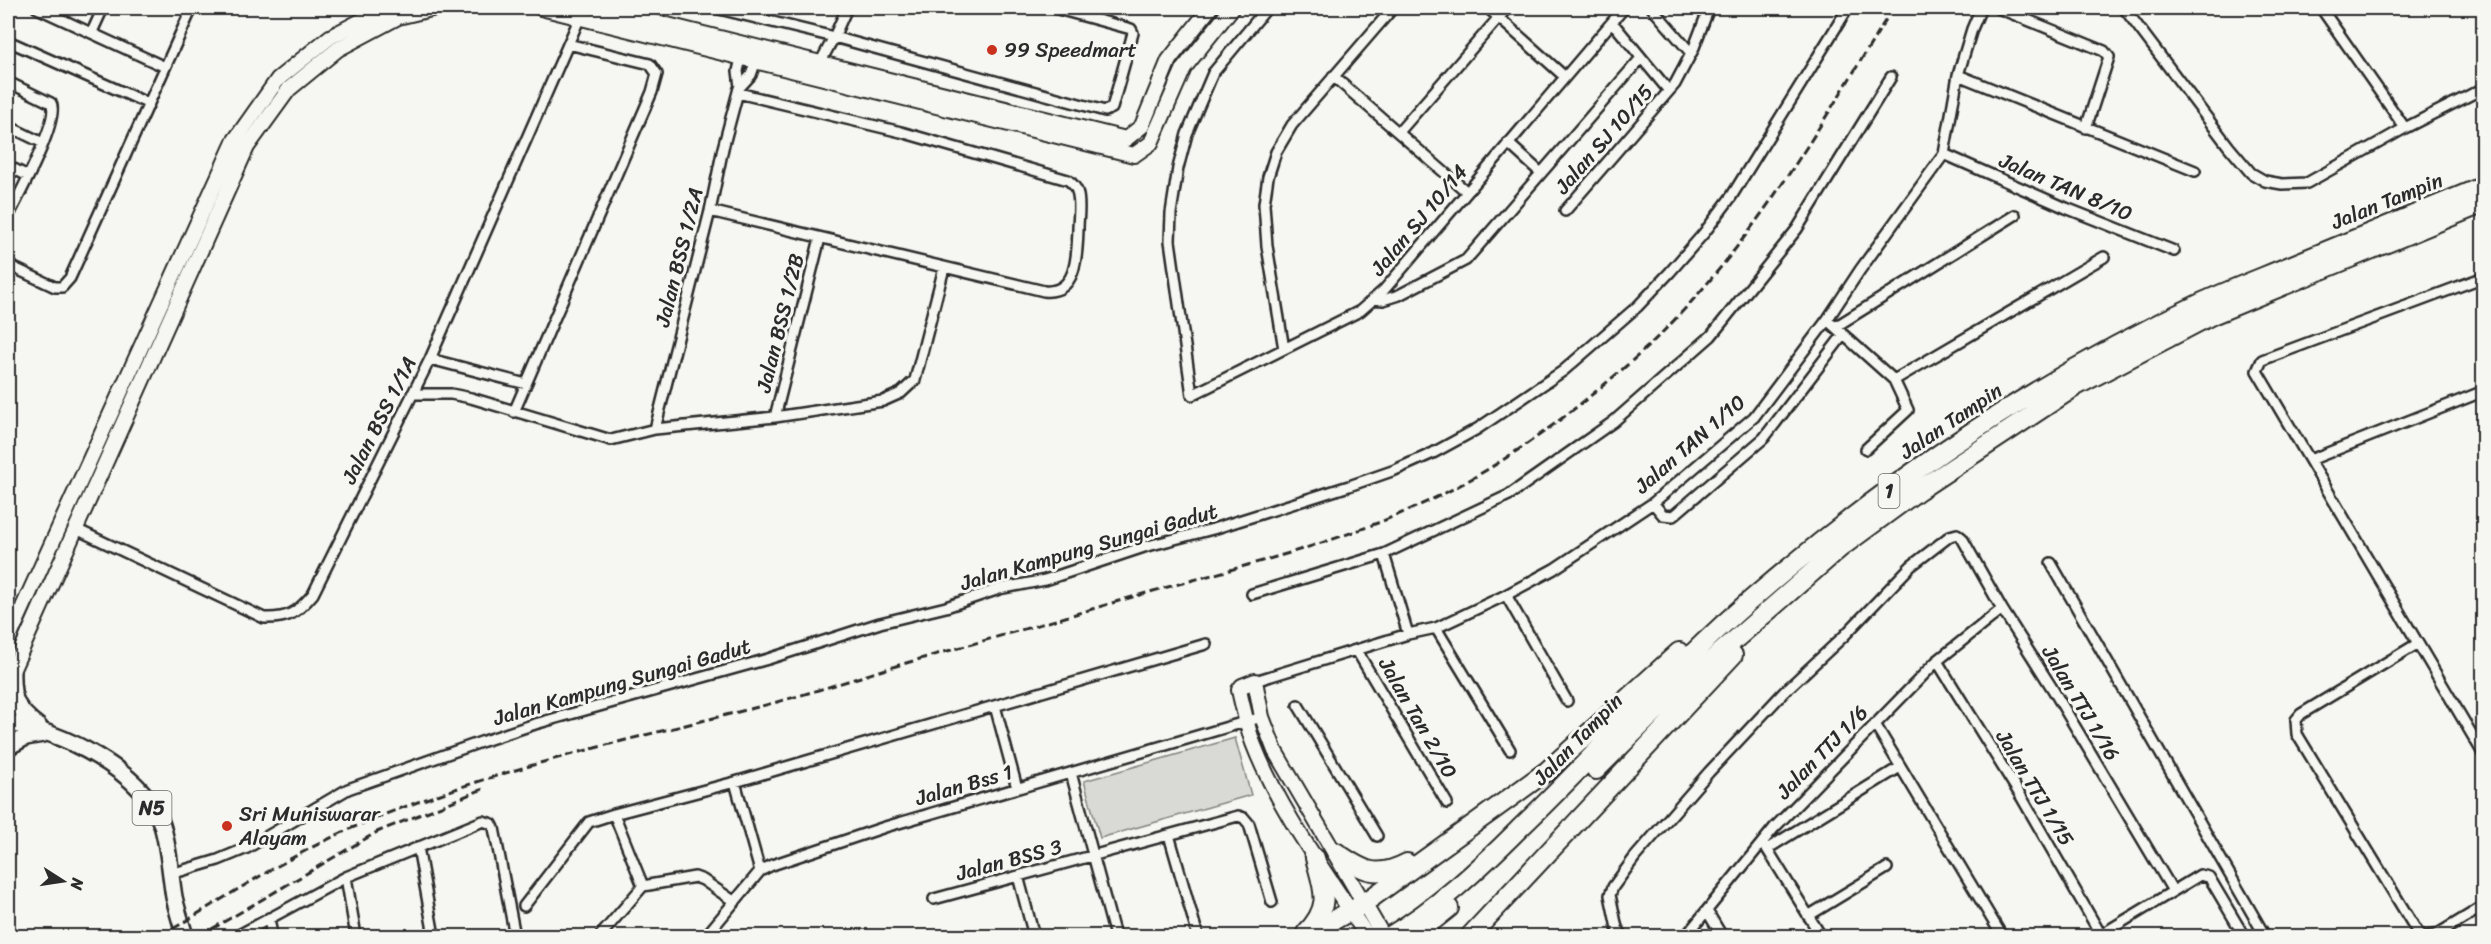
<svg xmlns="http://www.w3.org/2000/svg" width="2491" height="944" viewBox="0 0 2491 944" font-family="Sriracha,sans-serif">
	<style>
		.green { fill: #d9d9d5; stroke: #828280; stroke-width: 1.5 }
		.lines { fill: none; stroke-linecap: round; stroke-linejoin: round }
		.street-casing { stroke: #2b2b2b; stroke-width: 14 }
		.secondary-casing { stroke: #2b2b2b; stroke-width: 18 }
		.primary-casing { stroke: #2b2b2b; stroke-width: 20 }
		.highway-casing { stroke: #2b2b2b; stroke-width: 22 }
		.street { stroke: #f6f6f2; stroke-width: 9 }
		.secondary { stroke: #f6f6f2; stroke-width: 14 }
		.primary { stroke: #f6f6f2; stroke-width: 15 }
		.highway { stroke: #f6f6f2; stroke-width: 18 }
		.rail { stroke: #2b2b2b; stroke-width: 3; stroke-dasharray: 9 4.5; stroke-linecap: butt }
		.poi-dot { fill: #c8321e; stroke: #f6f6f2; stroke-width: 2 }
		.labels { text-anchor: middle; stroke-width: 6; stroke-linejoin: round; paint-order: stroke }
		.shield { fill: #f6f6f2; stroke: #686867; stroke-width: 1.5 }
		.shield-label { font-size: 20px; font-weight: bold; fill: #2b2b2b }
		.poi-label { font-size: 21px; fill: #2b2b2b; stroke: #f6f6f2; text-anchor: start }
		.street-label { font-size: 21px; fill: #2b2b2b; stroke: #f6f6f2 }
	</style>
	<rect width="100%" height="100%" fill="#f6f6f2"/>
	<filter id="ink" filterUnits="userSpaceOnUse"><feTurbulence type="fractalNoise" baseFrequency=".0167" numOctaves="2"/><feDisplacementMap in="SourceGraphic" scale="12" xChannelSelector="R" yChannelSelector="G"/><feConvolveMatrix kernelMatrix="1 2 1 2 8 2 1 2 1" color-interpolation-filters="sRGB"/></filter>
	<g filter="url(#ink)">
		<path class="green" d="M 1235,738 L 1251,795 L 1100,838 L 1084,781 Z"/>
		<g class="lines">
			<g class="street-casing">
				<path id="street" d="M 37,8 L 165,67
					M 715,8 L 834,37 L 1105,111 L 1112,108 L 1133,33 L 1131,29 L 1054,8
					M 1267,8 L 1213,73 L 1187,134 L 1178,168 L 1171,213 L 1170,241 L 1192,395 L 1360,311 L 1384,290 L 1624,8
					M 1488,8 L 1565,77
					M 1652,8 L 1691,53
					M 1998,8 L 2104,51 L 2109,57 L 2086,128
					M 2124,8 L 2229,147 L 2251,173 L 2265,181 L 2282,184 L 2307,183 L 2405,128 L 2484,88
					M 2321,8 L 2405,128
					M 1612,22 L 1669,91
					M 92,32 L 103,8
					M 8,41 L 147,103
					M 742,55 L 738,71 L 740,87 L 751,75 L 757,58
					M 820,63 L 834,37 L 847,8
					M 1958,75 L 2195,171
					M 1333,76 L 1467,192
					M 8,82 L 51,103 C 61,118 17,199 8,217
					M 8,126 L 43,143
					M 1399,132 L 1507,8
					M 1508,143 L 1541,173
					M 1944,154 L 2066,208 L 2174,251
					M 8,166 L 28,176
					M 710,211 L 1044,291 C 1078,294 1077,253 1078,229 C 1078,217 1081,203 1077,191 C 1075,186 1072,183 1068,180 L 901,132 L 738,93
					M 1565,211 L 1675,84 L 1693,50 L 1709,8
					M 8,265 L 55,287 L 62,287 L 70,278 L 192,8
					M 2484,277 L 2262,360 L 2257,371 L 2484,755
					M 1373,299 L 1383,300 L 1399,295 L 1466,260 L 1641,58
					M 1827,320 L 1894,380 L 2104,257
					M 1835,327 L 2015,215
					M 1284,349 L 1267,246 L 1264,204 L 1268,177 L 1276,152 L 1292,125 L 1393,8
					M 430,359 L 526,384
					M 412,394 L 451,394 L 471,398 L 611,440 L 655,429 L 775,417 L 883,401 L 901,393 L 915,380 L 944,268
					M 514,412 L 652,92 L 657,74 L 650,64 L 568,44
					M 775,417 L 820,238
					M 655,429 L 710,211 L 723,148 L 739,88
					M 1866,449 L 1908,410 L 1894,380
					M 2310,460 L 2484,391
					M 1653,503 L 1663,515 L 1673,516 L 1764,438 L 1843,335
					M 76,529 L 264,618 C 288,619 297,613 313,594 L 430,359 L 580,17 L 588,8
					M 1384,554 L 1408,634
					M 2051,563 L 2265,936
					M 1252,594 L 1384,554 L 1509,495 L 1613,422 L 1711,336 L 1797,229 L 1891,77
					M 1506,595 L 1567,701
					M 1436,628 L 1510,750
					M 2417,644 L 2301,714 L 2296,720 L 2297,734 L 2418,933 L 2424,936
					M 1357,651 L 1447,803
					M 1937,661 L 2022,798 L 2101,935
					M 1255,681 L 1408,634 L 1436,628 L 1506,595 L 1554,569 L 1653,503 L 1754,417 L 1827,320 L 1860,270 L 1944,154 L 1958,75 L 1972,29 L 1981,8
					M 1298,705 L 1377,836
					M 995,706 L 1017,788
					M 1875,724 L 2002,936
					M 1071,773 L 1115,936
					M 735,782 L 760,871
					M 614,814 L 643,886
					M 1169,835 L 1198,936
					M 1764,844 L 1821,936
					M 418,847 L 434,936
					M 1767,849 L 1900,767
					M 171,874 L 218,860 L 247,848 L 348,789 L 481,742 L 535,724 L 768,659 L 880,623 L 946,607 L 999,589 L 1045,580 L 1144,547 L 1213,529 L 1349,486 L 1395,470 L 1433,453 L 1477,429 L 1563,371 L 1638,306 L 1670,272 L 1704,233 L 1731,197 L 1848,8
					M 1018,876 L 1034,936
					M 346,877 L 356,936
					M 934,899 L 1238,816 L 1244,818 L 1249,824 L 1272,902
					M 524,906 L 589,822 L 614,814 L 735,782 L 1206,644
					M 1707,911 L 1722,936
					M 1808,916 L 1887,868
					M 269,918 L 272,936
					M 237,936 L 346,877 L 483,821 L 492,824 L 494,828 L 515,936
					M 600,936 L 643,886 L 695,877 L 703,880 L 735,902
					M 706,936 L 760,871 L 772,865 L 885,827 L 1262,717
					M 1623,936 L 1617,928 L 1610,895 L 1613,887 L 1635,857 L 1709,772 L 1784,692 L 1844,636 L 1911,566 L 1950,536 L 1957,534 L 1962,538 L 2002,609 L 2052,688 L 2173,891
					M 1686,936 L 1774,828 L 1937,661 L 2002,609
					M 2099,936 L 2200,875 L 2209,877 L 2244,936
					M 2427,936 L 2436,935 L 2484,906"/>
			</g>
			<g class="secondary-casing">
				<path id="secondary" d="M 541,8 L 1134,155 L 1151,143 L 1184,68 L 1232,8
					M 599,8 L 1126,139 L 1142,126 L 1169,60 L 1210,8
					M 8,640 L 235,140 L 278,79 L 330,37 L 386,8
					M 8,680 L 247,147 L 289,89 L 338,49 L 398,17 L 436,8
					M 1367,936 C 1327,874 1280,813 1253,743 C 1247,726 1243,708 1239,690 L 1242,686 L 1255,681 L 1262,717 L 1275,751 L 1383,936"/>
			</g>
			<g class="primary-casing">
				<path id="primary" d="M 12,670 C 11,700 16,709 39,727
					M 8,723 C 59,730 144,771 162,825 C 169,848 170,873 174,897 C 177,910 181,923 185,936
					M 8,747 L 26,737 L 43,734"/>
			</g>
			<g class="highway-casing">
				<path id="highway" d="M 1596,770 L 1675,692 L 1840,548 L 1919,490 L 2076,386 L 2212,315 L 2484,203
					M 1336,852 C 1363,871 1376,879 1407,863
					M 1306,933 C 1332,906 1324,891 1315,858
					M 1305,936 L 1363,904 L 1547,771 L 1679,652
					M 1390,936 C 1437,908 1480,868 1519,829 C 1600,752 1673,665 1759,593 C 1893,478 2043,377 2203,302 C 2234,288 2266,276 2297,263 C 2359,238 2421,212 2484,186
					M 1414,936 L 1449,908
					M 1470,936 L 1733,655"/>
			</g>
			<use href="#street" class="street"/>
			<use href="#secondary" class="secondary"/>
			<use href="#primary" class="primary"/>
			<use href="#highway" class="highway"/>
			<path class="rail" d="M 161,936 C 228,896 294,852 366,822 C 492,770 627,740 758,707 C 805,695 850,680 896,666 C 968,645 1040,625 1112,603 C 1222,570 1337,547 1441,495 C 1508,462 1569,415 1625,367 C 1739,269 1815,134 1893,8
				M 200,936 L 377,832 L 483,789"/>
		</g>
	</g>
	<g class="poi-dot">
		<circle cx="992" cy="50" r="6"/>
		<circle cx="227" cy="826" r="6"/>
	</g>
	<g class="labels">
		<g class="shield">
			<rect x="1878.5" y="474" width="21" height="34" rx="4.5"/>
			<rect x="132.5" y="791" width="39" height="34" rx="4.5"/>
		</g>
		<g class="shield-label">
			<text x="1889" y="498">1</text>
			<text x="152" y="815">N5</text>
		</g>
		<g class="poi-label">
			<text x="1004" y="57">99 Speedmart</text>
			<text x="239" y="821">Sri Muniswarar<tspan x="239" dy="24">Alayam</tspan></text>
		</g>
		<g class="street-label">
			<text transform="translate(1604 139) rotate(-49)" y="7">Jalan SJ 10/15</text>
			<text transform="translate(2066 187) rotate(23)" y="7">Jalan TAN 8/10</text>
			<text transform="translate(2387 201) rotate(-22)" y="7">Jalan Tampin</text>
			<text transform="translate(1419 220) rotate(-50)" y="7">Jalan SJ 10/14</text>
			<text transform="translate(679 257) rotate(-76)" y="7">Jalan BSS 1/2A</text>
			<text transform="translate(780 323) rotate(-76)" y="7">Jalan BSS 1/2B</text>
			<text transform="translate(379 420) rotate(-63)" y="7">Jalan BSS 1/1A</text>
			<text transform="translate(1951 421) rotate(-34)" y="7">Jalan Tampin</text>
			<text transform="translate(1690 444) rotate(-41)" y="7">Jalan TAN 1/10</text>
			<text transform="translate(1089 547) rotate(-16)" y="7">Jalan Kampung Sungai Gadut</text>
			<text transform="translate(622 682) rotate(-16)" y="7">Jalan Kampung Sungai Gadut</text>
			<text transform="translate(2081 703) rotate(59)" y="7">Jalan TTJ 1/16</text>
			<text transform="translate(1418 718) rotate(60)" y="7">Jalan Tan 2/10</text>
			<text transform="translate(1578 739) rotate(-46)" y="7">Jalan Tampin</text>
			<text transform="translate(1822 752) rotate(-46)" y="7">Jalan TTJ 1/6</text>
			<text transform="translate(964 785) rotate(-16)" y="7">Jalan Bss 1</text>
			<text transform="translate(2035 788) rotate(59)" y="7">Jalan TTJ 1/15</text>
			<text transform="translate(1009 860) rotate(-15)" y="7">Jalan BSS 3</text>
		</g>
	</g>
	<rect width="2491" height="944" fill="none" stroke="#f6f6f2" stroke-width="30"/>
	<rect x="15" y="15" width="2461" height="914" fill="none" stroke="#2b2b2b" stroke-width="2" filter="url(#ink)"/>
	<g transform="translate(63 881) rotate(102)" stroke="#f6f6f2" stroke-width="4.5" paint-order="stroke">
	<path d="M0-4.5L10 22L0 15L-10 22Z" fill="#2b2b2b"/>
	<text y="-9" font-size="16" font-weight="bold" text-anchor="middle" fill="#2b2b2b">N</text>
	</g>
</svg>
